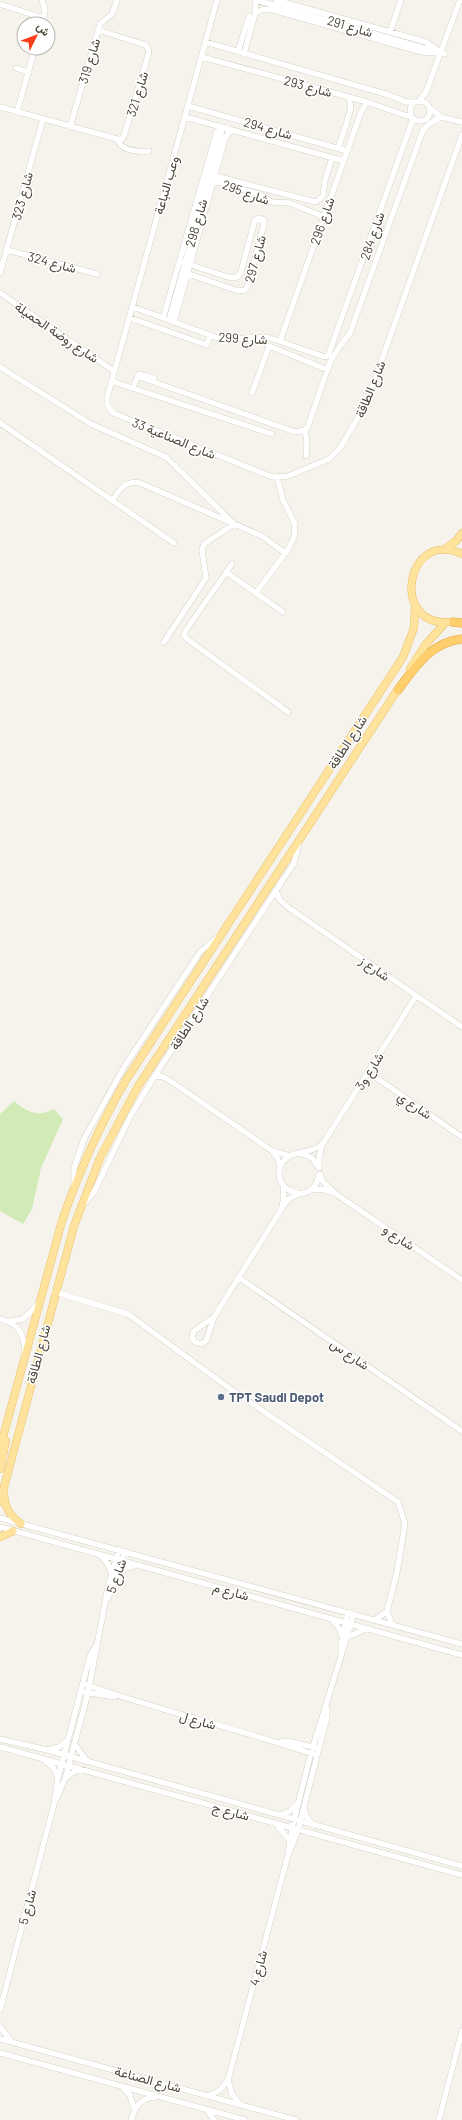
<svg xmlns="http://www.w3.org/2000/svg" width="462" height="2120" viewBox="0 0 462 2120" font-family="Barlow,Vazirmatn,sans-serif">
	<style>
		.green { fill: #d2eab5 }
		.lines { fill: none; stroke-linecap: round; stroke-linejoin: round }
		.minor-casing { stroke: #c2bbae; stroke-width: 6 }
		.major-casing { stroke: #e6c16a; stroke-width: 8 }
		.highway-casing { stroke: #e0a43c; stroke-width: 9 }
		.minor { stroke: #fff; stroke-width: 5.5 }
		.major { stroke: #ffe39c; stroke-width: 7 }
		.highway { stroke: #ffcf6e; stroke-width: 8 }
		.service-dot { fill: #5c6f8a; stroke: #fff; stroke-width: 1.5 }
		.labels { text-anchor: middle; stroke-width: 3; stroke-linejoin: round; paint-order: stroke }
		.street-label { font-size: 13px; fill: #4b4439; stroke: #fff }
		.service-label { font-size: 13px; font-weight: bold; fill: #4e5e75; stroke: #fff; text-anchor: start }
	</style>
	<rect width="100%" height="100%" fill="#f6f3ec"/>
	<path class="green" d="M 14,1101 C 28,1113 38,1117 54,1109 L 63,1119 L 41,1168 L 32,1209 L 23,1224 L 0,1211 L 0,1114 Z"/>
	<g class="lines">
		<g class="minor-casing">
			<path id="minor" d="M 217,0 L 107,398 L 107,405 L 113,413 L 272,477 L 288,476 L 329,459 L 340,448 L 366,404 L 462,135
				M 256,0 L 445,54
				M 276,0 L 426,42 L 439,51
				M 0,4 L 43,18
				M 255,14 L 263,9 L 273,10 L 422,52 L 437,53
				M 42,24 L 45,10 L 42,0
				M 390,32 L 401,0
				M 205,42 L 389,95 L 406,102 L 414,102
				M 238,52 L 249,16
				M 244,54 L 255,14 L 256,1
				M 202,57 L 367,102 L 413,118
				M 16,68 L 28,72
				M410 111a10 10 0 1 1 20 0a10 10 0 1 1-20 0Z
				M 419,101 L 426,92 L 460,0
				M 188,106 L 347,151
				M 0,107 L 117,139 L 122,139 L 124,136 L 149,52 L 146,45 L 98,30
				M 430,108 L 441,117 L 462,122
				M 17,112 L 35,48
				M 185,117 L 344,161
				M 347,120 L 351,108 L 349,97
				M 70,127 L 100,24 L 112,14 L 117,0
				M 117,139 C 122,151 138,152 149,151
				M 338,148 L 347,122
				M 215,176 L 316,202 L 323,196 L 325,180 L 332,158
				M 213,181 L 259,194 L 272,202 L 290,203 L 324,217
				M 7,250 L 97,274
				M 179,261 L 231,278 L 237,277 L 241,272 L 255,220 L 259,218 L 264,220 L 264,224 L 248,285 L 245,290 L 238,291 L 183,272
				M 0,273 L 43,119
				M 0,293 L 114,371
				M 133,307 L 215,337 L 229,339 L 267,337 L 325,357 L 328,356 L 413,119
				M 130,318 L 207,345 L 210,335
				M 163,318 L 217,131
				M 169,320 L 223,127
				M 174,322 L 225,139 L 228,133 L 234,130
				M 280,341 L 361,112 L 367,102
				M 0,367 L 91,424 L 166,457 L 234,524 L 204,544 L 202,550 L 206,578 L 164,642
				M 137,376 L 295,432 L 305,430 L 308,426 L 330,362 L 340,346 L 350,333 L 423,130 L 429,124 L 441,117
				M 111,381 L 272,434
				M 133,388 L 139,374 L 154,378
				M 252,393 L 269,346 L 328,370
				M 0,423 L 174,543
				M 305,430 L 307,442 L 306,456
				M 112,501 C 119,490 125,480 140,483 L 262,536 L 285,553
				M 232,564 L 186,630 L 184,635 L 187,639 L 288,712
				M 226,572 L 283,612
				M 256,593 L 289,548 L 294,537 L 295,524 L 283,500 L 277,477
				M 276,891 L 280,900 L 289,908 L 462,1027
				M 368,1072 L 462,1137
				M 154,1077 L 161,1076 L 169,1080 L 271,1150 L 290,1156
				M 272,1151 L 277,1157 L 280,1166
				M 300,1153 L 312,1158 L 318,1167
				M 319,1168 L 319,1158 L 322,1145 L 416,996
				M 320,1174 L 323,1182 L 336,1194 L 462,1280
				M 319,1175 C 312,1211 265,1187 283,1162 C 292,1149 310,1155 321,1145
				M 74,1186 L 74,1168 L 84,1139 L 124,1067 L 200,952 L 220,935
				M 311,1190 L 321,1189 L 332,1192
				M 84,1204 L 94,1192 L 130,1117 L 154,1077 L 294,863 L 299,842
				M 282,1206 L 284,1197 L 283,1185
				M 238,1277 L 462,1431
				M 55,1292 L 128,1314 L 229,1388 L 398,1502 L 405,1524 L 397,1572 L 387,1611 L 392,1625
				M 214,1317 L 194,1331 L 192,1337 L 195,1342 L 201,1344 L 206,1341 L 214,1317 L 284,1205 L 290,1198 L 299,1194
				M 0,1319 C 19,1324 24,1333 25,1353
				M 11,1321 L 23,1319 L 38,1304
				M 0,1518 L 462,1644
				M 0,1527 L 462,1655
				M 101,1556 L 107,1563 L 112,1573
				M 118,1575 L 126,1568 L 134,1566
				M 108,1598 L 125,1551
				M 331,1619 L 339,1628 L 342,1637
				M 375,1620 L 387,1611
				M 348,1637 L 368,1628
				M 341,1654 L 341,1645 L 348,1612
				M 87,1685 C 161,1711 239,1729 313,1754
				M 84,1692 L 115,1697
				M 0,1739 L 47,1750 L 462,1866
				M 280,1742 L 288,1741 L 316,1748
				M 74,1743 L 87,1761
				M 0,1747 L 462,1875
				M 47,1750 L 59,1747 L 68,1740
				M 45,1761 L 53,1767 L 58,1777
				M 65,1779 L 72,1773 L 81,1769
				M 55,1802 L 65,1779 L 88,1693 L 108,1587 L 119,1549
				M 304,1808 L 306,1816 L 313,1825
				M 280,1815 L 290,1811 L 297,1804
				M 277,1825 L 289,1840
				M 288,1855 L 292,1828 L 311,1753 L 354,1614
				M 0,2010 L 54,1804 L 58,1778 L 90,1656 L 95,1647
				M 0,2027 L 11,2041
				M 0,2039 L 296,2120
				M 0,2053 L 245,2120
				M 228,2080 L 232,2094 L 240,2104
				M 122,2087 L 130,2095 L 134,2109
				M 209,2096 L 220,2090 L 228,2080 L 288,1855 L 298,1830 L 327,1717 L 327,1708
				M 207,2110 L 214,2120
				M 131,2120 C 135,2107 140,2098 155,2097
				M 439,2120 L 462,2031"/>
		</g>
		<g class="major-casing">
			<path id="major" d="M 443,550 L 456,541 L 462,533
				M 448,622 C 390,626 406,528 462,554
				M 410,669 L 426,644 L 445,623
				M 0,1448 L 62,1221 C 79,1171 100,1125 126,1080 L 403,657 L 414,628 L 415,605
				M 0,1469 L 6,1441
				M 4,1494 C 5,1508 10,1516 21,1524
				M 0,1502 L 74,1226 L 100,1158 L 137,1088 L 400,686
				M 0,1537 L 13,1531"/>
		</g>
		<g class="highway-casing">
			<path id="highway" d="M 453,622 L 462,623
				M 398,690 C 415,667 431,642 462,639"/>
		</g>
		<use href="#minor" class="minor"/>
		<use href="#major" class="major"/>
		<use href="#highway" class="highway"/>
	</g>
	<circle class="service-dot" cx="221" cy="1397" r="4"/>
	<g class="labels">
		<g class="street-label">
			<text transform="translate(350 26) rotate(16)" y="5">شارع 291</text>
			<text transform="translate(89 61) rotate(-73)" y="5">شارع 319</text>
			<text transform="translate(308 86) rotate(15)" y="5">شارع 293</text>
			<text transform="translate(137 94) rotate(-73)" y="5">شارع 321</text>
			<text transform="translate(268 128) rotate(16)" y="5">شارع 294</text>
			<text transform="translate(166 185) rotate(-74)" y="5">وعب النباعة</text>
			<text transform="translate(246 192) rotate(20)" y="5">شارع 295</text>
			<text transform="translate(22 196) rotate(-75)" y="5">شارع 323</text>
			<text transform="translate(322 221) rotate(-71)" y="5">شارع 296</text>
			<text transform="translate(196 223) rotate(-74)" y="5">شارع 298</text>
			<text transform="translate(372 236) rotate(-71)" y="5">شارع 284</text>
			<text transform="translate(255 259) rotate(-75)" y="5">شارع 297</text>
			<text transform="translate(52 262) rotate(15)" y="5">شارع 324</text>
			<text transform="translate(57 332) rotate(34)" y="5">شارع روضة الحميلة</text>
			<text transform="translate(243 338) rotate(3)" y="5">شارع 299</text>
			<text transform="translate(370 389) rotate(-68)" y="5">شارع الطاقة</text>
			<text transform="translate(174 438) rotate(22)" y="5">شارع الصناعية 33</text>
			<text transform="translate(347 742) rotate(-57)" y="5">شارع الطاقة</text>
			<text transform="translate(375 968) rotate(35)" y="5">شارع ز</text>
			<text transform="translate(189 1023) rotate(-57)" y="5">شارع الطاقة</text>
			<text transform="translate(369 1071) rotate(-58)" y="5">شارع و3</text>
			<text transform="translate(415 1105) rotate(35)" y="5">شارع ي</text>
			<text transform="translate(399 1237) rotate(34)" y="5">شارع و</text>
			<text transform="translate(38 1354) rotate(-75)" y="5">شارع الطاقة</text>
			<text transform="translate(350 1354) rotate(35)" y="5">شارع س</text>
			<text transform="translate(116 1576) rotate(-70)" y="5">شارع 5</text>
			<text transform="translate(231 1591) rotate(15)" y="5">شارع م</text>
			<text transform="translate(198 1720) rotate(16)" y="5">شارع ل</text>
			<text transform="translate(231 1811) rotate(15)" y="5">شارع ج</text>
			<text transform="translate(27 1907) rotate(-75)" y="5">شارع 5</text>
			<text transform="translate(258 1968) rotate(-75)" y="5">شارع 4</text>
			<text transform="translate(148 2079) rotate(15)" y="5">شارع الصناعة</text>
		</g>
		<g class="service-label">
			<text x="229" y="1402">TPT Saudi Depot</text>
		</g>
	</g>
	<g transform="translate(36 36) rotate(48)"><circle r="19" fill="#ffffff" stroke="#b7b4b0"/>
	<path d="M0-3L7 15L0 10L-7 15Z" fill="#fc3f1d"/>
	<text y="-6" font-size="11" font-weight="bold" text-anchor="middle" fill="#4b4439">ش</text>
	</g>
</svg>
